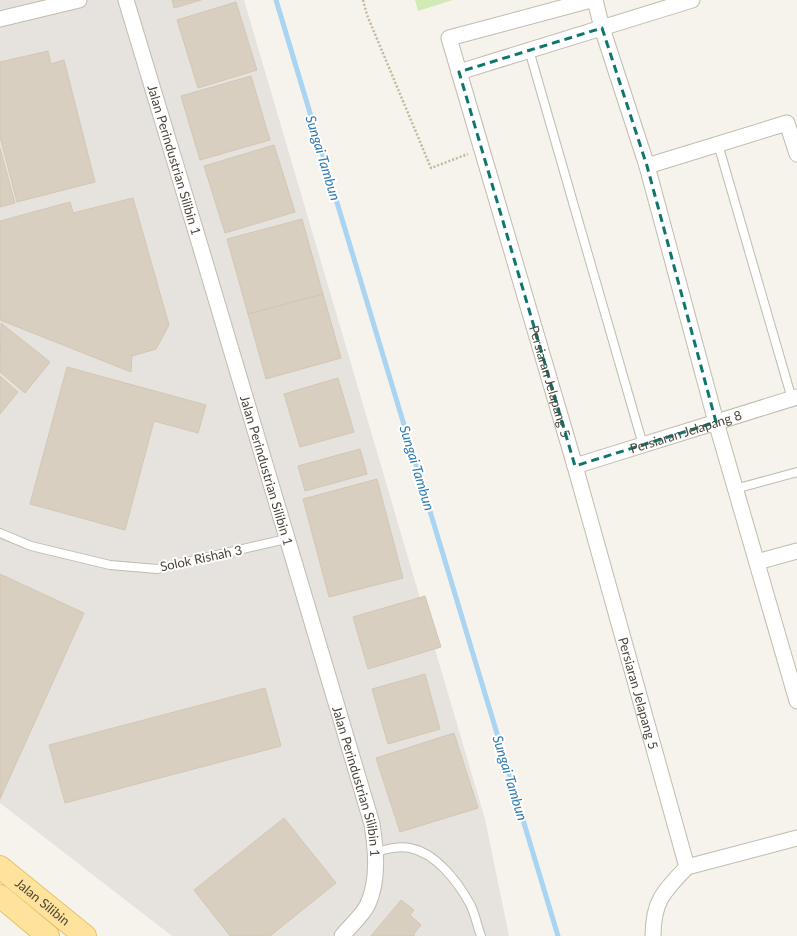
<svg xmlns="http://www.w3.org/2000/svg" width="797" height="936" viewBox="0 0 797 936" font-family="Lato,sans-serif">
	<style>
		.industrial { fill: #e6e2dd }
		.green { fill: #d2eab5 }
		.lines { fill: none; stroke-linecap: round; stroke-linejoin: round }
		.stream { stroke: #a9d4f2; stroke-width: 5 }
		.building { fill: #d8cfc1; stroke: #d3c7b4 }
		.lane-casing { stroke: #c2bbae; stroke-width: 10 }
		.street-casing { stroke: #c2bbae; stroke-width: 17 }
		.primary-casing { stroke: #e6c16a; stroke-width: 24 }
		.path { stroke: #c4b79f; stroke-width: 2.5; stroke-dasharray: 2 2; stroke-linecap: butt }
		.lane { stroke: #fff; stroke-width: 8 }
		.street { stroke: #fff; stroke-width: 15 }
		.primary { stroke: #ffe39c; stroke-width: 22 }
		.marked { fill: none; stroke: #0f766e; stroke-width: 3; stroke-dasharray: 8 5; stroke-linejoin: round }
		.labels { text-anchor: middle; stroke-width: 4; stroke-linejoin: round; paint-order: stroke }
		.street-label { font-size: 13px; fill: #4b4439; stroke: #fff }
		.water-label { font-size: 14px; font-style: italic; fill: #2e7ab2; stroke: #fff }
	</style>
	<rect width="100%" height="100%" fill="#f6f3ec"/>
	<path class="industrial" d="M 0,0 L 244,0 L 485,819 L 509,936 L 172,936 L 0,803 Z"/>
	<path class="green" d="M 415,0 L 453,0 L 418,11 Z"/>
	<g class="lines">
		<path class="stream" d="M 276,0 L 558,936"/>
	</g>
	<path class="building" d="M 172,0 L 201,0 L 174,8 Z
		M 236,2 L 257,70 L 198,88 L 177,20 Z
		M 48,51 L 51,64 L 64,60 L 95,182 L 17,202 L 0,137 L 0,62 Z
		M 251,76 L 270,140 L 200,160 L 181,96 Z
		M 274,145 L 295,212 L 225,233 L 204,166 Z
		M 0,148 L 15,203 L 0,207 Z
		M 133,198 L 169,325 L 156,349 L 132,356 L 131,372 L 0,320 L 0,221 L 70,202 L 73,213 Z
		M 302,219 L 323,294 L 248,314 L 227,239 Z
		M 323,294 L 341,358 L 266,379 L 248,314 Z
		M 1,323 L 50,362 L 25,393 L 0,372 Z
		M 67,367 L 206,405 L 198,433 L 154,421 L 125,530 L 30,504 Z
		M 0,376 L 18,392 L 0,414 Z
		M 338,378 L 354,432 L 300,447 L 284,394 Z
		M 360,449 L 367,474 L 305,491 L 298,466 Z
		M 377,479 L 403,578 L 329,597 L 303,499 Z
		M 0,574 L 84,613 L 0,799 Z
		M 425,596 L 441,647 L 368,669 L 353,617 Z
		M 425,674 L 440,729 L 388,744 L 372,689 Z
		M 265,688 L 281,746 L 65,803 L 49,745 Z
		M 454,733 L 478,808 L 400,832 L 376,758 Z
		M 284,818 L 336,883 L 270,936 L 230,936 L 194,890 Z
		M 401,900 L 414,910 L 410,915 L 421,925 L 413,935 L 415,936 L 371,936 Z"/>
	<g class="lines">
		<g class="lane-casing">
			<path id="lane" d="M 529,50 L 643,445
				M 718,144 L 792,399
				M 735,489 L 797,472
				M 0,533 L 31,546 L 110,565 L 157,569 L 286,539
				M 376,852 C 387,849 398,846 410,848 C 436,853 458,882 470,904 C 475,913 477,926 481,936"/>
		</g>
		<g class="street-casing">
			<g id="street">
				<path id="s1" d="M 126,0 C 210,274 289,549 372,824 C 376,850 379,879 368,904 C 363,915 350,926 342,936"/>
				<path id="s2" d="M 591,0 L 449,38 L 575,466 L 687,867"/>
				<path d="M 595,0 L 602,28 L 647,166 L 716,422 L 797,701"/>
				<path d="M 0,19 L 79,0"/>
				<path d="M 459,72 L 692,0"/>
				<path d="M 647,166 L 787,123 L 797,154"/>
				<path id="s3" d="M 575,466 L 797,397"/>
				<path d="M 757,562 L 797,551"/>
				<path d="M 687,867 L 797,838"/>
				<path d="M 653,936 C 653,901 664,891 687,867"/>
			</g>
		</g>
		<g class="primary-casing">
			<g id="primary">
				<path id="s4" d="M 0,867 L 85,936"/>
				<path d="M 0,896 L 48,936"/>
			</g>
		</g>
		<path class="path" d="M 363,0 L 367,15 L 431,168 L 468,154"/>
		<use href="#lane" class="lane"/>
		<use href="#street" class="street"/>
		<use href="#primary" class="primary"/>
	</g>
	<path class="marked" d="M 602,28 L 647,166 L 716,422 L 575,466 L 459,72 Z"/>
	<g class="labels">
		<g class="street-label">
			<text dy="5" stroke="none"><textPath href="#s1" startOffset="167">Jalan Perindustrian Silibin 1</textPath></text>
			<text dy="5" stroke="none"><textPath href="#s2" startOffset="505">Persiaran Jelapang 5</textPath></text>
			<text dy="5" stroke="none"><textPath href="#s3" startOffset="116">Persiaran Jelapang 8</textPath></text>
			<text dy="5" stroke="none"><textPath href="#s1" startOffset="491">Jalan Perindustrian Silibin 1</textPath></text>
			<text transform="translate(201 558) rotate(-12)" y="5">Solok Rishah 3</text>
			<text dy="5" stroke="none"><textPath href="#s2" startOffset="829">Persiaran Jelapang 5</textPath></text>
			<text dy="5" stroke="none"><textPath href="#s1" startOffset="815">Jalan Perindustrian Silibin 1</textPath></text>
			<text dy="5" stroke="none"><textPath href="#s4" startOffset="55">Jalan Silibin</textPath></text>
		</g>
		<g class="water-label">
			<text transform="translate(323 158) rotate(73)" y="5">Sungai Tambun</text>
			<text transform="translate(417 468) rotate(73)" y="5">Sungai Tambun</text>
			<text transform="translate(510 778) rotate(73)" y="5">Sungai Tambun</text>
		</g>
	</g>
</svg>
